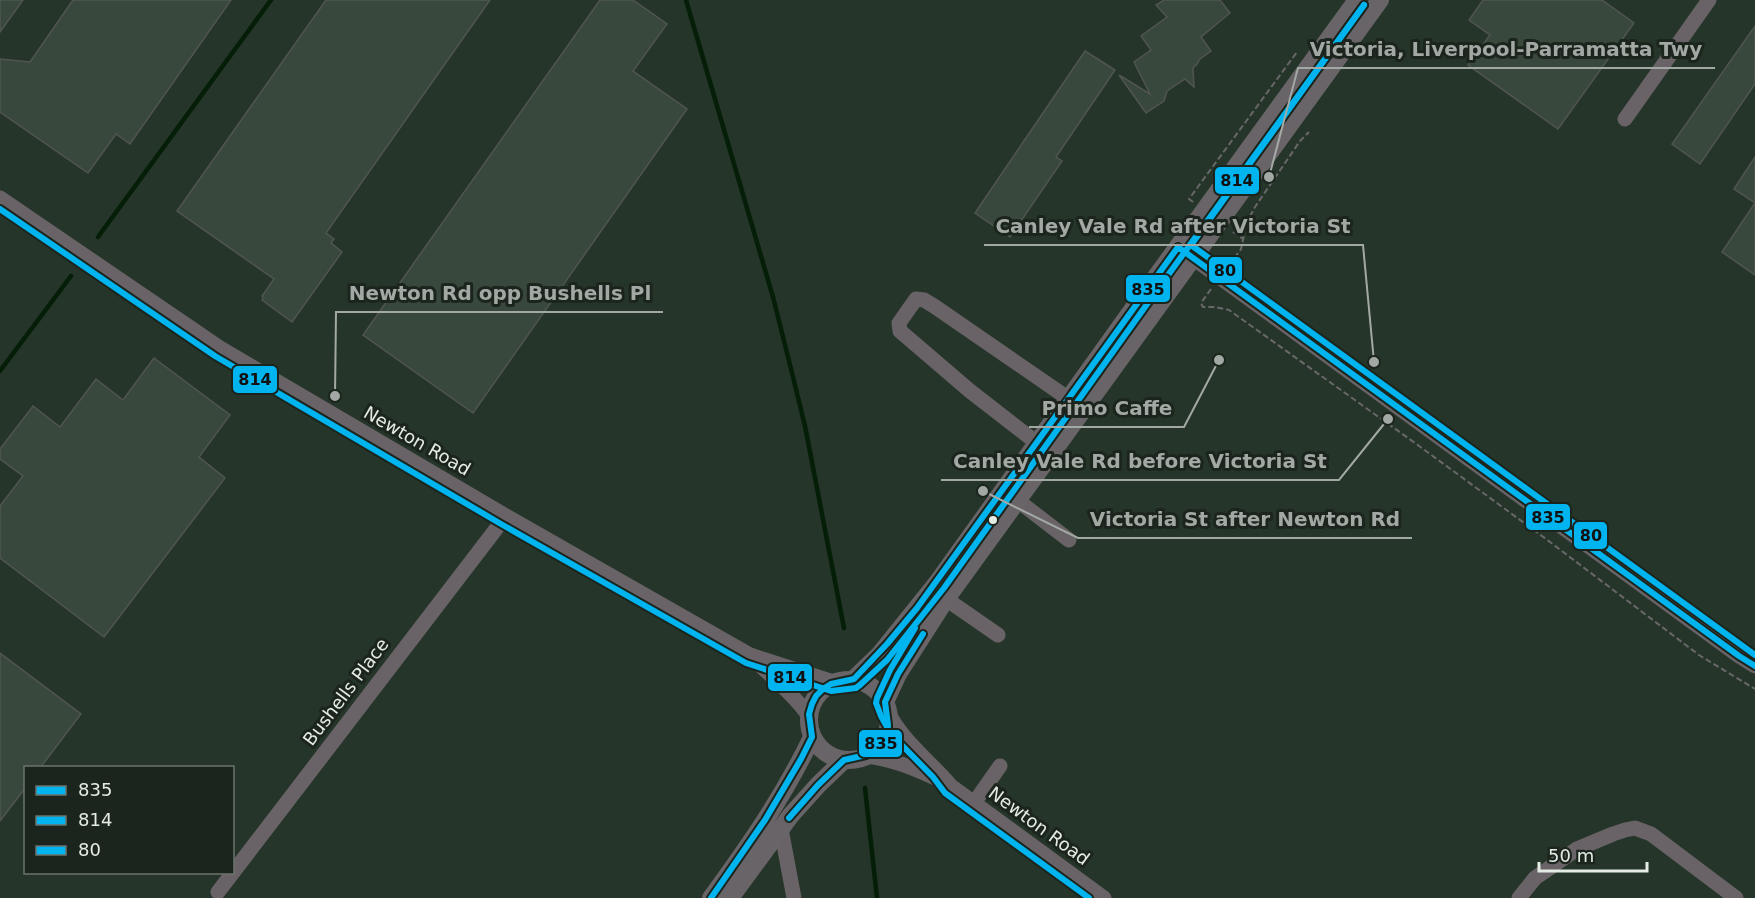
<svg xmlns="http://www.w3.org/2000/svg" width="1755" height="898" viewBox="0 0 1755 898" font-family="'DejaVu Sans',sans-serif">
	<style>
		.built { fill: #263529; fill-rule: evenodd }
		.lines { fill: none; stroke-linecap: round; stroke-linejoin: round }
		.stream { stroke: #041e08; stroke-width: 4.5 }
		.building { fill: #39483d; stroke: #505551; stroke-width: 1.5 }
		.path { stroke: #686769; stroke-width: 2; stroke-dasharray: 6 3; stroke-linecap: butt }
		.minor { stroke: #696368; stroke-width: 15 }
		.major { stroke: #686468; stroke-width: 18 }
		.bus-1-casing { stroke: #1b251d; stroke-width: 10 }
		.bus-2-casing { stroke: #1b251d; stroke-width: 10 }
		.bus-3-casing { stroke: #1b251d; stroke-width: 10 }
		.bus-1 { stroke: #00b5ef; stroke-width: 6 }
		.bus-2 { stroke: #00b5ef; stroke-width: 6 }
		.bus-3 { stroke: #00b5ef; stroke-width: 6 }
		.bus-dot { fill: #e4ebe5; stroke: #1b251d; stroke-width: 2 }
		.labels { text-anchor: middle; stroke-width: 6; stroke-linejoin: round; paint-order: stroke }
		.street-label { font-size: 18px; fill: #e4ebe5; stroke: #1b251d }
		.leader { fill: none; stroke: #a2a8a3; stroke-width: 2 }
		.callout-dot { fill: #a2a8a3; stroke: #1b251d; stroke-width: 2 }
		.callout-label { font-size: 20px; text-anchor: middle; font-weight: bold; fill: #a2a8a3; stroke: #1b251d; stroke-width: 6; stroke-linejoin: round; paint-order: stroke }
		.line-badge { stroke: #1b251d; stroke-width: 2 }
		.pale-badge-label { font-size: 16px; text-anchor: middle; font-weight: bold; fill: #111 }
	</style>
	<rect width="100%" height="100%" fill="#272d28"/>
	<path class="built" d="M 0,0 L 1755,0 L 1755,898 L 0,898 ZM 26,768 L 232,768 L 232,872 L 26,872 Z"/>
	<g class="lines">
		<path class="stream" d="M 686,0 L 773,297 L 792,373 L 805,426 L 844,628
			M 98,237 L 271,0
			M 0,371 L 71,276
			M 865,788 L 877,898"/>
	</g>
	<path class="building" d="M 0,0 L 23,0 L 0,32 Z
		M 73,0 L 231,0 L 130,144 L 116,134 L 88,173 L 0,112 L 0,59 L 30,62 Z
		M 326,0 L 490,0 L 326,233 L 334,239 L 331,243 L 342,252 L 292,322 L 262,300 L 263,298 L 262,296 L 274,279 L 177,211 Z
		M 600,0 L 633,0 L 667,24 L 633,71 L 687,109 L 473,413 L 363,335 Z
		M 1164,0 L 1220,0 L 1230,13 L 1201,37 L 1211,51 L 1200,59 L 1197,64 L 1193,68 L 1194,87 L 1185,79 L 1167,91 L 1164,101 L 1146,113 L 1119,75 L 1150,94 L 1134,62 L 1151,50 L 1141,36 L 1167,17 L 1156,5 Z
		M 1483,0 L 1602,0 L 1634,23 L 1558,129 L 1468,65 L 1490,35 L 1469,20 Z
		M 1755,26 L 1755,84 L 1700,164 L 1672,144 Z
		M 1085,51 L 1115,70 L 1056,157 L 1062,161 L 1010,237 L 975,213 Z
		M 1755,157 L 1755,275 L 1722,252 L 1755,203 L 1734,189 Z
		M 154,358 L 230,415 L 199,457 L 225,478 L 104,637 L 0,558 L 0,506 L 23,476 L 0,459 L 0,449 L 33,406 L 60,427 L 96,379 L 123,400 Z
		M 0,653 L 81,714 L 40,768 L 26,768 L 26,787 L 0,821 Z"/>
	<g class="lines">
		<path class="path" d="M 1193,202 L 1189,199 L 1297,52
			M 1233,232 L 1243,239
			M 1229,265 L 1241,249 L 1247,222 L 1255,207 L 1300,141 L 1309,132
			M 1211,289 L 1201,303 L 1203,307 L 1215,307 L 1229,310 L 1415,443 L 1546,539 L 1699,655 L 1755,689"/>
		<path class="minor" d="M 1625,119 L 1709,0
			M 0,198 L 220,348 L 506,516 L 750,655 L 833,682
			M 1178,247 L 1739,656 L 1755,666
			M 1037,443 L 970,391 L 900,331 L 899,323 L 916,299 L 924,300 L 934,306 L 1069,399
			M 1017,500 L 1069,540
			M 946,599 L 998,635
			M 752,657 C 771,677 793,693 808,715
			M 888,712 C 903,742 930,761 951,786 L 1104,898
			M 866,756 C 895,759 920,771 946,783
			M 974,803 L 1000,766
			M 781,829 L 794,898
			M 218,892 L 506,516
			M 1519,898 L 1535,878 L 1577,849 L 1613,834 L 1625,830 L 1635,828 L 1651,834 L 1736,898"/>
		<path class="major" d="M 854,679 L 880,654 L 937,583 L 1148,288 L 1357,0
			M809 720a40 40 0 1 1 80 0a40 40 0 1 1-80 0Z
			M 885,702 L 898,674 L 946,599 L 1380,0
			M 711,898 C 749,846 784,796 812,737
			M 730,898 L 791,815 L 818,785 L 844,760"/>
		<g class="bus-1-casing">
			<path id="bus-1" d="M 789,818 L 818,785 L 844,760 L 866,755 L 875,749 L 881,743 L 886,734 L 888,725 L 885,702 L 898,674 L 923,634
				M 711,898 L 765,820 L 801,759 L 812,737 L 809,714 L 812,704 L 816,696 L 823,689 L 831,684 L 854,679 L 887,644 L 917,608 L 1178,247 L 1739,656 L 1755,666"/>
		</g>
		<g class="bus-2-casing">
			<path id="bus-2" d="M 0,209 L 215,356 L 501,524 L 746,663 L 831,691 L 856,688 L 860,685 L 887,660 L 944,588 L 1155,293 L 1364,5
				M 915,628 L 890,670 L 877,698 L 876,703 L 881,716 L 891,734 L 933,777 L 945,793 L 1089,898"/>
		</g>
		<g class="bus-3-casing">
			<path id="bus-3" d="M 1364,5 L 1191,245 L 1755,655"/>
		</g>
		<use href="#bus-1" class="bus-1"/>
		<use href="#bus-2" class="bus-2"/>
		<use href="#bus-3" class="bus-3"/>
	</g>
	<circle class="bus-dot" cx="993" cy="520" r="5"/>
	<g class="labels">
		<g class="street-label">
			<text transform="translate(417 441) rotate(30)" y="6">Newton Road</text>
			<text transform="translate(346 692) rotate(-53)" y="6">Bushells Place</text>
			<text transform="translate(1039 826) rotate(36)" y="6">Newton Road</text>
		</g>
	</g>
	<path class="leader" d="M1269 177L1298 68H1715M1374 362L1363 245H984M335 396L336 312H663M1219 360L1184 427H1029M1388 419L1339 480H941M983 491L1078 538H1412"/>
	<g class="callout-dot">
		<circle cx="1269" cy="177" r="6"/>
		<circle cx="1374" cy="362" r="6"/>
		<circle cx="335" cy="396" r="6"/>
		<circle cx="1219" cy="360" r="6"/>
		<circle cx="1388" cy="419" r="6"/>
		<circle cx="983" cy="491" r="6"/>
	</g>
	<g class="callout-label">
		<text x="1506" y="56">Victoria, Liverpool-Parramatta Twy</text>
		<text x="1173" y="233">Canley Vale Rd after Victoria St</text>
		<text x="500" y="300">Newton Rd opp Bushells Pl</text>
		<text x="1107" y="415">Primo Caffe</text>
		<text x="1140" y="468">Canley Vale Rd before Victoria St</text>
		<text x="1245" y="526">Victoria St after Newton Rd</text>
	</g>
	<g class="line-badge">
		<rect x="1214" y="166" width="46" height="29" rx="6" fill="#00b5ef"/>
		<rect x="1208" y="256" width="35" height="28" rx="6" fill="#00b5ef"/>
		<rect x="1125" y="274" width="46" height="29" rx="6" fill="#00b5ef"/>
		<rect x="232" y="365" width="46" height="29" rx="6" fill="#00b5ef"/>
		<rect x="1525" y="503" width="46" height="28" rx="6" fill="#00b5ef"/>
		<rect x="1573" y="521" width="35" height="29" rx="6" fill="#00b5ef"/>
		<rect x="767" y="663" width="46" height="29" rx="6" fill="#00b5ef"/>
		<rect x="858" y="729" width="45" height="29" rx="6" fill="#00b5ef"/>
	</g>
	<g class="pale-badge-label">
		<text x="1237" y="186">814</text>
		<text x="1225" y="276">80</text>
		<text x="1148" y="295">835</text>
		<text x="255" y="385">814</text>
		<text x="1548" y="523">835</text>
		<text x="1591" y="541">80</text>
		<text x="790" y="683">814</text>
		<text x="881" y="749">835</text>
	</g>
	<rect x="24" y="766" width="210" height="108" fill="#1b251d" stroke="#6b746d" stroke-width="1.5"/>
	<rect x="36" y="786" width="30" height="9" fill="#00b5ef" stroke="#6b746d" stroke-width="1.5"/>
	<text x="78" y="796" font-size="18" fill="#e4ebe5">835</text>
	<rect x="36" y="816" width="30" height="9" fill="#00b5ef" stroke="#6b746d" stroke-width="1.5"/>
	<text x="78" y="826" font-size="18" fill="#e4ebe5">814</text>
	<rect x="36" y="846" width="30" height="9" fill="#00b5ef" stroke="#6b746d" stroke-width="1.5"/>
	<text x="78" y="856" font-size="18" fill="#e4ebe5">80</text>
	<path d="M1539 862v9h108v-9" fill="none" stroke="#e4ebe5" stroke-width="3"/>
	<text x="1548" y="862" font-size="18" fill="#e4ebe5" stroke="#1b251d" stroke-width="4.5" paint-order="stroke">50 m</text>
</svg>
